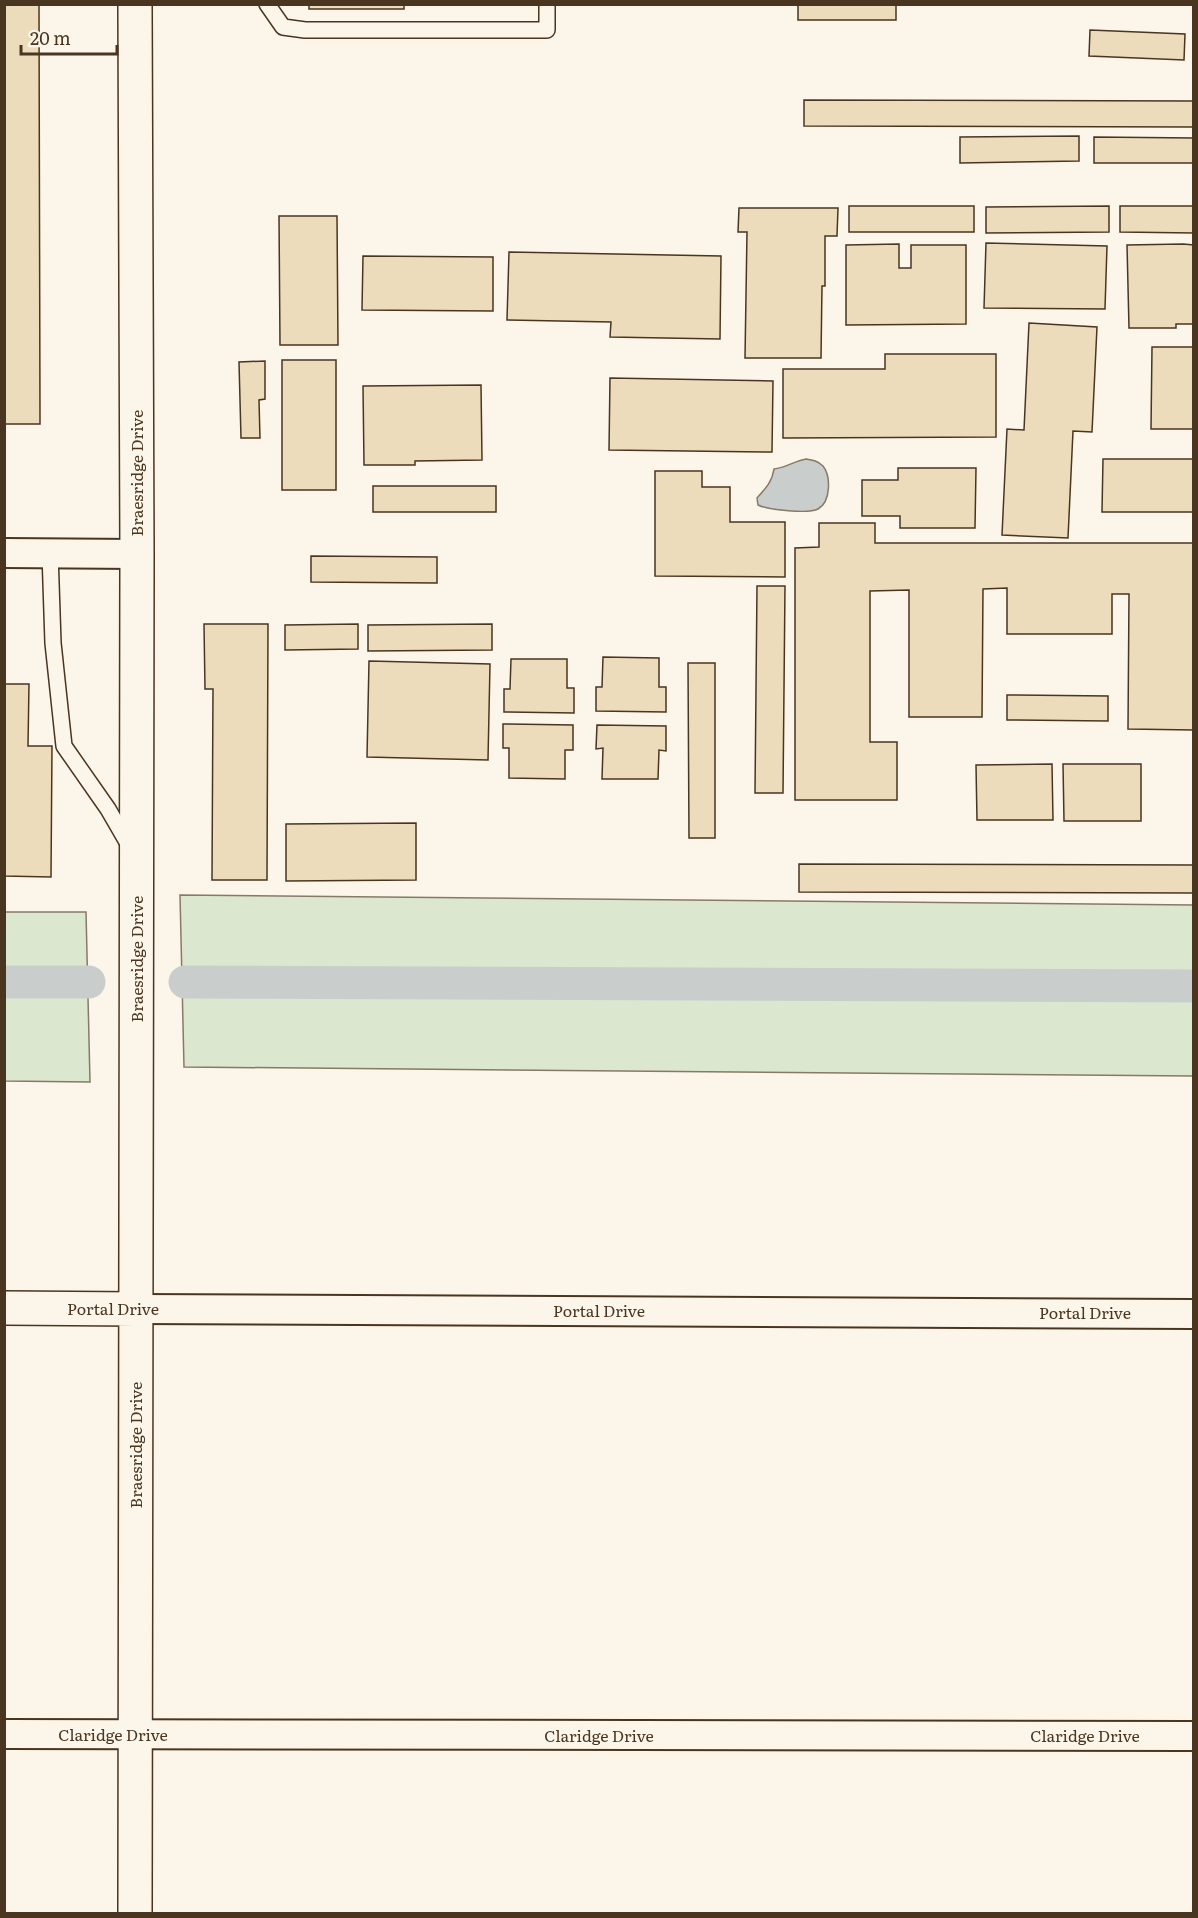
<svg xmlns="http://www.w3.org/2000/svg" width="1198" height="1918" viewBox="0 0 1198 1918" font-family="Literata,serif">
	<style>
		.green { fill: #dce7d0; stroke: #887966; stroke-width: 1.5 }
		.water { fill: #c9cecd; stroke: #887966; stroke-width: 1.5 }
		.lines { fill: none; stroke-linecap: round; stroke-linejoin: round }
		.canal { stroke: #c9cecd; stroke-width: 33 }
		.building { fill: #ecdcbc; stroke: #4a3520; stroke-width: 1.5 }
		.lane-casing { stroke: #4a3520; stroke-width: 18 }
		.street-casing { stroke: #4a3520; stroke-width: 32 }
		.secondary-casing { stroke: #4a3520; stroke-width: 36 }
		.lane { stroke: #fbf6e9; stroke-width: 15 }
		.street { stroke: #fbf6e9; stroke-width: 28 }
		.secondary { stroke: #fbf6e9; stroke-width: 33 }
		.labels { text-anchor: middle; stroke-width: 4.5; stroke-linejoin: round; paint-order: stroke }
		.street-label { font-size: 16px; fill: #4a3520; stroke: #fbf6e9 }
	</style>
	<rect width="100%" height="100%" fill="#fbf6e9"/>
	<path class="green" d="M 180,895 L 1193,905 L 1193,1076 L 184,1067 Z
		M 5,912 L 86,912 L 90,1082 L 5,1081 Z"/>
	<path class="water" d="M 806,459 C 813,460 818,461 823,466 C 831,476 831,502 818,509 C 809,514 768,510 758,505 L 757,498 C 766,488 772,482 774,469 C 786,468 794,461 806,459 Z"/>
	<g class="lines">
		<path class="canal" d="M 4,982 L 89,982
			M 185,982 L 1194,986"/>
	</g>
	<path class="building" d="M 4,4 L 39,4 L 40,424 L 4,424 Z
		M 309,4 L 404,4 L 404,9 L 309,9 Z
		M 798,4 L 896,4 L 896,20 L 798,20 Z
		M 1090,30 L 1185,34 L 1184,60 L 1089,56 Z
		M 804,100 L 1194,101 L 1194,127 L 804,126 Z
		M 1079,136 L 1079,161 L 960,163 L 960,137 Z
		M 1094,137 L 1194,138 L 1194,163 L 1094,163 Z
		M 849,206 L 974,206 L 974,232 L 849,232 Z
		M 1109,206 L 1109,232 L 986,233 L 986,207 Z
		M 1120,206 L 1194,206 L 1194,233 L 1120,232 Z
		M 739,208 L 838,208 L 837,236 L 825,236 L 825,286 L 822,286 L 821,358 L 745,358 L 747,232 L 738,232 Z
		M 279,216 L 337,216 L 338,345 L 280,345 Z
		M 986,243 L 1107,246 L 1105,309 L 984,308 Z
		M 899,244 L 899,268 L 911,268 L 911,245 L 966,245 L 966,324 L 846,325 L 846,245 Z
		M 1183,244 L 1194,245 L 1194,324 L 1176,324 L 1176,328 L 1129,328 L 1127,245 Z
		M 509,252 L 721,256 L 720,339 L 610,337 L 611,322 L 507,320 Z
		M 363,256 L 493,257 L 493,311 L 362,310 Z
		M 1029,323 L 1097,327 L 1092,432 L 1073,431 L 1068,538 L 1002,535 L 1007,429 L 1024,430 Z
		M 1152,347 L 1194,347 L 1194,429 L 1151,429 Z
		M 885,354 L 996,354 L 996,437 L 783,438 L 783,369 L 885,369 Z
		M 282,360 L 336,360 L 336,490 L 282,490 Z
		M 265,361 L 265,399 L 259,400 L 260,438 L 241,438 L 239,362 Z
		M 610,378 L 773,381 L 772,452 L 609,450 Z
		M 481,385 L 482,460 L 415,461 L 415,465 L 364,465 L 363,386 Z
		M 1103,459 L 1194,459 L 1194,512 L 1102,512 Z
		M 898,468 L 976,468 L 975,528 L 900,528 L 900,516 L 862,516 L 862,480 L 898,480 Z
		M 655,471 L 702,471 L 702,487 L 730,487 L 730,522 L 785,522 L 785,577 L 655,576 Z
		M 373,486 L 496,486 L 496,512 L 373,512 Z
		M 819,523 L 875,523 L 875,543 L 1194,543 L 1194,730 L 1128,729 L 1129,594 L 1112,594 L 1112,634 L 1007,634 L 1007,588 L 983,589 L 982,717 L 909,717 L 909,590 L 870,591 L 870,742 L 897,742 L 897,800 L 795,800 L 795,548 L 819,547 Z
		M 311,556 L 437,557 L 437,583 L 311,582 Z
		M 757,586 L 785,586 L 783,793 L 755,793 Z
		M 204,624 L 268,624 L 267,880 L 212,880 L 213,689 L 205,689 Z
		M 358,624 L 358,649 L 285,650 L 285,625 Z
		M 492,624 L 492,650 L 368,651 L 368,625 Z
		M 603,657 L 659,658 L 659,687 L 666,687 L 666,712 L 596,711 L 596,687 L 602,687 Z
		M 511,659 L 567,659 L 567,688 L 574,688 L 574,713 L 504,712 L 504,689 L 510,689 Z
		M 369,661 L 490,664 L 488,760 L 367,757 Z
		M 688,663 L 715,663 L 715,838 L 689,838 Z
		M 4,684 L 29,684 L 28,746 L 52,746 L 51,877 L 4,876 Z
		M 1007,695 L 1108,696 L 1108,721 L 1007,720 Z
		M 503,724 L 573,725 L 573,750 L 565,750 L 565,779 L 509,778 L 509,748 L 503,748 Z
		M 597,725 L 666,726 L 666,751 L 659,750 L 658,779 L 602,779 L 603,748 L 596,749 Z
		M 1052,764 L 1053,820 L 977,820 L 976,765 Z
		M 1063,764 L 1141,764 L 1141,821 L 1064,821 Z
		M 416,823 L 416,880 L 286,881 L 286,824 Z
		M 799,864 L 1194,865 L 1194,893 L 799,892 Z"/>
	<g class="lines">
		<g class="lane-casing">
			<path id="lane" d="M 267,4 L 283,27 L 305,30 L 547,30 L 547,4
				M 50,553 L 53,643 L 64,746 L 108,809 L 130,847"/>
		</g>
		<g class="street-casing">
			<path id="street" d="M 4,553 L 137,554
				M 137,1309 L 1194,1314
				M 4,1734 L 1194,1736"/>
		</g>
		<g class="secondary-casing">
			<path id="secondary" d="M 4,1308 L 137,1309
				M 135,1914 L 137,554 L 135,4"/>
		</g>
		<use href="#lane" class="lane"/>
		<use href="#street" class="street"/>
		<use href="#secondary" class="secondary"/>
	</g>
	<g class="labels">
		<g class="street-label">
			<text transform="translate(137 473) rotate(-90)" y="6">Braesridge Drive</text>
			<text transform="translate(137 959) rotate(-90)" y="6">Braesridge Drive</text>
			<text x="113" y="1315">Portal Drive</text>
			<text x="599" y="1317">Portal Drive</text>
			<text x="1085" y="1319">Portal Drive</text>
			<text transform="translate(136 1445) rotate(-90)" y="6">Braesridge Drive</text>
			<text x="113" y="1741">Claridge Drive</text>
			<text x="599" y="1742">Claridge Drive</text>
			<text x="1085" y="1742">Claridge Drive</text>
		</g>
	</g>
	<rect width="1198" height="1918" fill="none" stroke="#4a3520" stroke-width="12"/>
	<path d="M21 45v9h96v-9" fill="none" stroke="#4a3520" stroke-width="3"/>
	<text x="30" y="45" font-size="18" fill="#4a3520" stroke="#fbf6e9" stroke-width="4.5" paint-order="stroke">20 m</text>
</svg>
